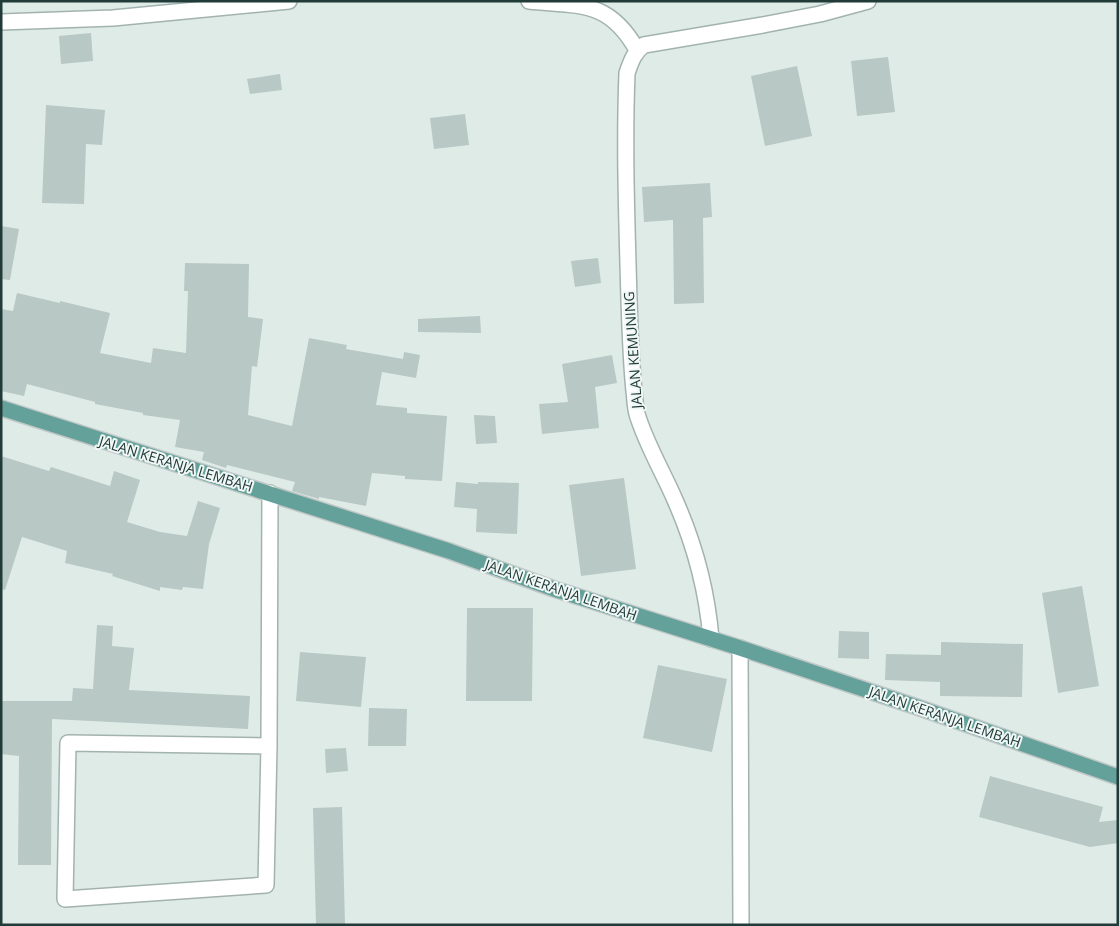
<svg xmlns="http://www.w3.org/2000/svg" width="1119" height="926" viewBox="0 0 1119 926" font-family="'Open Sans',sans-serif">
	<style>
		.building { fill: #b8c8c4 }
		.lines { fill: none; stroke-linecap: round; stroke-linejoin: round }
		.minor-casing { stroke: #a2b3af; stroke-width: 18 }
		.major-casing { stroke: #c1c8c7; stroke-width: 18 }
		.minor { stroke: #fff; stroke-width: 15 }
		.major { stroke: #64a19a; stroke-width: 15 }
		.labels { text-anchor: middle; stroke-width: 4; stroke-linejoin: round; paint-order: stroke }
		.street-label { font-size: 14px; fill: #203b38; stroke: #f0f7f5 }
	</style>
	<rect width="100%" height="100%" fill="#dfebe7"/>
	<path class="building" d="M 91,33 L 93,61 L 61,64 L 59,36 Z
		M 888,57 L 895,112 L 857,116 L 851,61 Z
		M 797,66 L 812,136 L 765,146 L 751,76 Z
		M 280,74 L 282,90 L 250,94 L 247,79 Z
		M 46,105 L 105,110 L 102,145 L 86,144 L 84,204 L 42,203 Z
		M 465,114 L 469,145 L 434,149 L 430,118 Z
		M 710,183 L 712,217 L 703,218 L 704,303 L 674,304 L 673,220 L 644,222 L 642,187 Z
		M 1,226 L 19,229 L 10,280 L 1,279 Z
		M 598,258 L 601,283 L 575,287 L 571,261 Z
		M 185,263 L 249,264 L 248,317 L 263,319 L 257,367 L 252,366 L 248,415 L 292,426 L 309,338 L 347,345 L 346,349 L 403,359 L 404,352 L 420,355 L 416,378 L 382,372 L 376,405 L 407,408 L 407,413 L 447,416 L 442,481 L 405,479 L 405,476 L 372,473 L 366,506 L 319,497 L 319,499 L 292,491 L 295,482 L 227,465 L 226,468 L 202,460 L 204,452 L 175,447 L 180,420 L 143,415 L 143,413 L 95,404 L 95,402 L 27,384 L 24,396 L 1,391 L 1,309 L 13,311 L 17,293 L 60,303 L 60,301 L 110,313 L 100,353 L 151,363 L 153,348 L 186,353 L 188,291 L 184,291 Z
		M 480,316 L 481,333 L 418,332 L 418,319 Z
		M 612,355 L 617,383 L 595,387 L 599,428 L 542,434 L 539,404 L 568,402 L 562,364 Z
		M 474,415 L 495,416 L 497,443 L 476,444 Z
		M 1,456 L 49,471 L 51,467 L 110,486 L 114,471 L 140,480 L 127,522 L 160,532 L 187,536 L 198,501 L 220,508 L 209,544 L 203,589 L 183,587 L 182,590 L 160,587 L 160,591 L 112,576 L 113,574 L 65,563 L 67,551 L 22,537 L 5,590 L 1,589 Z
		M 624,478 L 636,569 L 581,576 L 569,485 Z
		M 456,482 L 478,484 L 478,482 L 519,483 L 517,534 L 476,532 L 477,509 L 454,507 Z
		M 1082,586 L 1099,686 L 1058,693 L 1042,593 Z
		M 467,608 L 533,608 L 532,701 L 466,701 Z
		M 97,625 L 113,626 L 112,646 L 134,648 L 129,690 L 250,696 L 248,729 L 52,719 L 51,865 L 18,865 L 19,756 L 1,754 L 1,701 L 72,701 L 73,688 L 93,689 Z
		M 839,631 L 869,632 L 869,659 L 838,658 Z
		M 941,642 L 1023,644 L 1022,697 L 940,696 L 940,682 L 885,680 L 886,654 L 941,655 Z
		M 300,652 L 366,657 L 361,707 L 296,701 Z
		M 658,665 L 727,679 L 712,752 L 643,738 Z
		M 369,708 L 407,709 L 406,746 L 368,746 Z
		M 346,748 L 348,771 L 326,773 L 325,749 Z
		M 990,776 L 1103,807 L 1099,822 L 1118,820 L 1118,843 L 1090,847 L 979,817 Z
		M 342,807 L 345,925 L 316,925 L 313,808 Z"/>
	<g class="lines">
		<g class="minor-casing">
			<path id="minor" d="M 529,1 C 580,6 609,0 637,50
				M 1,22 L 113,18 L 289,1
				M 711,639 C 707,590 695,545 675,500 C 663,472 646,444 637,414 C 635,407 635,399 634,391 C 631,361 630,331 629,300 C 627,225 624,149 627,73 C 631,62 634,52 644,45 L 763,25 L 820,14 L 868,1
				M 740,648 L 741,925
				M 269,746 L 68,743 L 65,899 L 266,885 L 269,746 L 270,493"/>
		</g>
		<g class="major-casing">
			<path id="major" d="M 1,408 L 449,551 L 554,589 L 740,648 L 917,707 L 1118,777"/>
		</g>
		<use href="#minor" class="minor"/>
		<use href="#major" class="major"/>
	</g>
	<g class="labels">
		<g class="street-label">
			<text transform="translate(633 350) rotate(-94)" y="5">JALAN KEMUNING</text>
			<text transform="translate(176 464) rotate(17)" y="5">JALAN KERANJA LEMBAH</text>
			<text transform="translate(561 590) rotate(19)" y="5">JALAN KERANJA LEMBAH</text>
			<text transform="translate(945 717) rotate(19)" y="5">JALAN KERANJA LEMBAH</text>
		</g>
	</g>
	<rect width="1119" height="926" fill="none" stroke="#203b38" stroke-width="5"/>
</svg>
